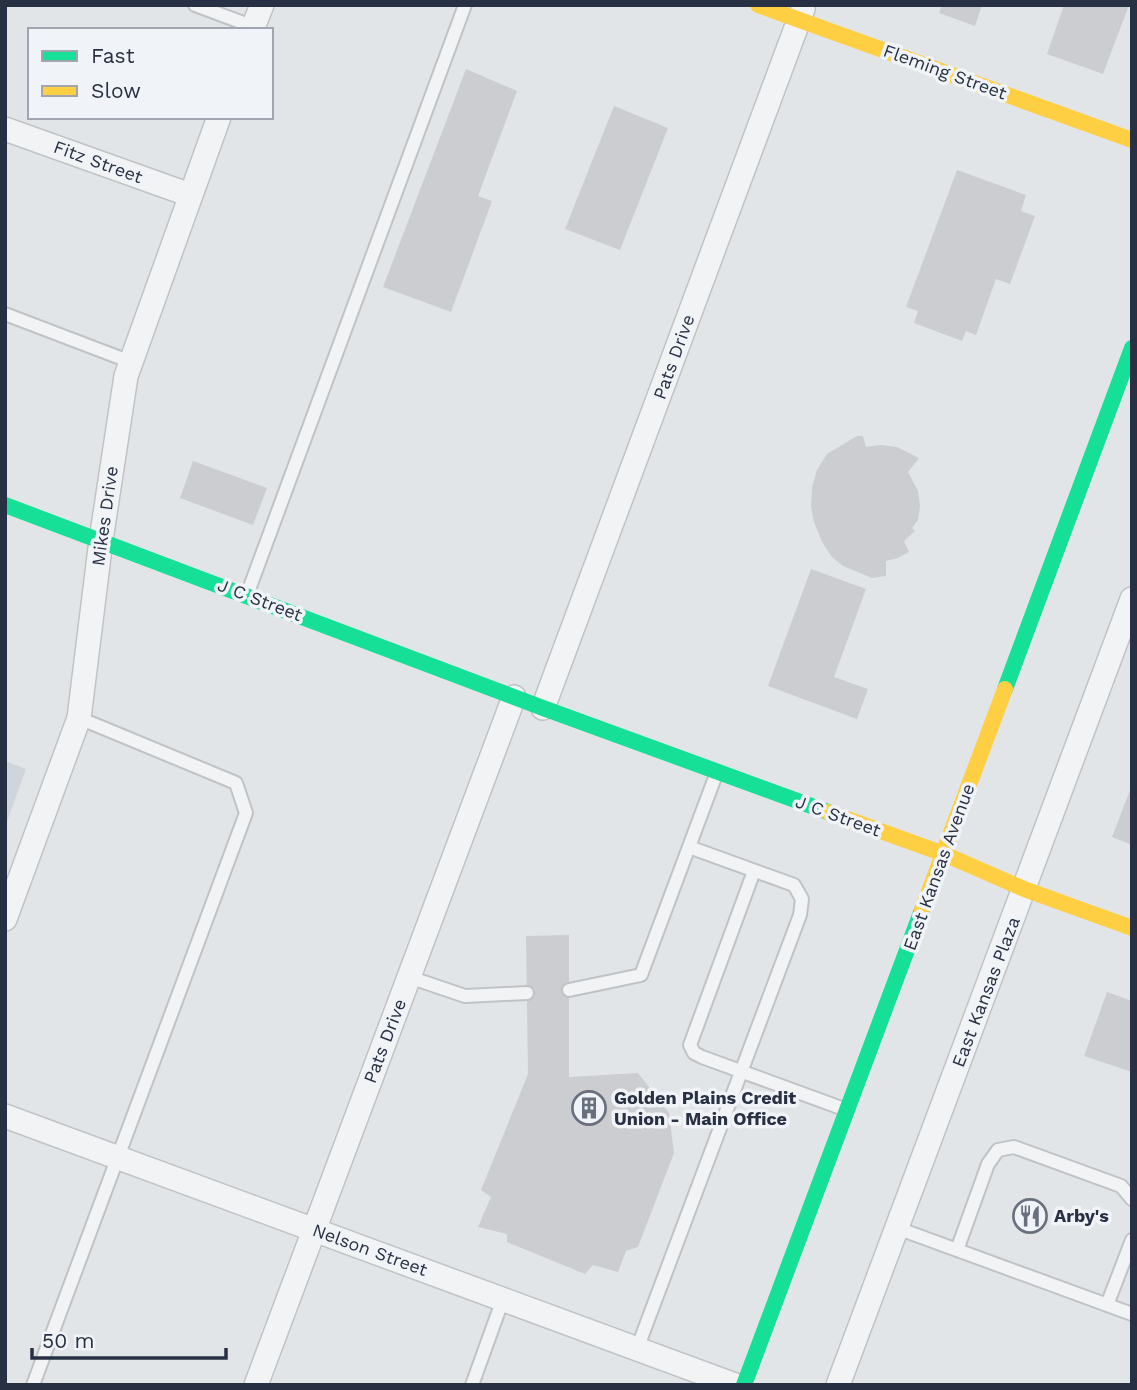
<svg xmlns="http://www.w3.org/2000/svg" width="1137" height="1390" viewBox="0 0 1137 1390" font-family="'Work Sans',sans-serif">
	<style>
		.built { fill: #d0d4db }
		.building { fill: #cbcdd0 }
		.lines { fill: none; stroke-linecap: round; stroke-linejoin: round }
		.lane-casing { stroke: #c0c3c6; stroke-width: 16 }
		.street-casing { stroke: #c0c3c6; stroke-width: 26 }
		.lane { stroke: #f2f3f4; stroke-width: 12 }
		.street { stroke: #f2f3f4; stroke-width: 23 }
		.fast { stroke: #16e098; stroke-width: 16 }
		.slow { stroke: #ffcf43; stroke-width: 16 }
		.labels { text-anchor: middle; stroke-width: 7; stroke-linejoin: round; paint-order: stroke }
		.street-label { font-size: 18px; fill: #283143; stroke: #f0f3f7 }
		.poi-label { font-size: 18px; font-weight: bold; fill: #283143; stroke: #f0f3f7; text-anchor: start }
	</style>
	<rect width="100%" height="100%" fill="#e2e5e8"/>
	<path class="built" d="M 5,761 L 26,769 L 5,827 Z"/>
	<path class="building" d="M 942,5 L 982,5 L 975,26 L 939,13 Z
		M 1064,5 L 1129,5 L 1103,74 L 1047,54 Z
		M 466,69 L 517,91 L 478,196 L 492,201 L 451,312 L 383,287 Z
		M 614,106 L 668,128 L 620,250 L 565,229 Z
		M 957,170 L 1026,195 L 1021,211 L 1035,216 L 1010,284 L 996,279 L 976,335 L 966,331 L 962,341 L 914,323 L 918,311 L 906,307 Z
		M 857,436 L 863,436 L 866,447 L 881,445 L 897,447 L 919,458 L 908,472 L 918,491 L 920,506 L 918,520 L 912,528 L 915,531 L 904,541 L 909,552 L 898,558 L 886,561 L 886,576 L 872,578 L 843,566 L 832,557 L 822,542 L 814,522 L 811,507 L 812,487 L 817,470 L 827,454 Z
		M 193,461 L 267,488 L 253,525 L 180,498 Z
		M 811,569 L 866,589 L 834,677 L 868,689 L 857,719 L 768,686 Z
		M 1132,785 L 1132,845 L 1112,837 Z
		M 569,935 L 569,1077 L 638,1073 L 669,1113 L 674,1153 L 638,1247 L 626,1251 L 618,1272 L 593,1265 L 585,1274 L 507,1242 L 507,1234 L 478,1227 L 491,1197 L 481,1190 L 528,1074 L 526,936 Z
		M 1107,992 L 1132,1001 L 1132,1072 L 1084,1056 Z"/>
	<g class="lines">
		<g class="lane-casing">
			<path id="lane" d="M 195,5 L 254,27
				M 5,314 L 131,362
				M 247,595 L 465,5
				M 754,871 L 690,1045 L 694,1053 L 702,1057 L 844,1109
				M 409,977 L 465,996 L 527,993
				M 569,990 L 641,975 L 717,772
				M 897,1228 L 1132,1314
				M 957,1250 L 988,1164 L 998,1150 L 1014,1147 L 1121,1186 L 1132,1199
				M 1107,1305 L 1132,1240
				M 637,1349 L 800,915 L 802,899 L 794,885 L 689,847
				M 33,1385 L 246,813 L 236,783 L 79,718
				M 472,1385 L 503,1299"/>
		</g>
		<g class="street-casing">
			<path id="street" d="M 252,30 L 262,5
				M 5,129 L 190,195
				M 543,708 L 803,9
				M 5,919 L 79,718 L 101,540 L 126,376 L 219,117
				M 5,1116 L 735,1385
				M 256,1385 L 514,697
				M 838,1385 L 1132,599"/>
		</g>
		<use href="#lane" class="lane"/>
		<use href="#street" class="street"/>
		<path class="fast" d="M 5,505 L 543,708 L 828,812
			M 1005,689 L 1132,348
			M 744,1385 L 922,910"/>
		<path class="slow" d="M 758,5 L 1132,140
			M 828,812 L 944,854 L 1024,889 L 1132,928
			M 922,910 L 1005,689"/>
	</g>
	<defs>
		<g id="building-ring" transform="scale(1.75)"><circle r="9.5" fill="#f0f3f7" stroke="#69707d" stroke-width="1.5"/><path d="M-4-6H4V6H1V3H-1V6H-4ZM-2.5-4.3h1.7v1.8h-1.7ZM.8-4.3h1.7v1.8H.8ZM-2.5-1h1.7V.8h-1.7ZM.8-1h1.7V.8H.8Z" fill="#69707d"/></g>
		<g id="restaurant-ring" transform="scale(1.75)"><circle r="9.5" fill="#f0f3f7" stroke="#69707d" stroke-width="1.5"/><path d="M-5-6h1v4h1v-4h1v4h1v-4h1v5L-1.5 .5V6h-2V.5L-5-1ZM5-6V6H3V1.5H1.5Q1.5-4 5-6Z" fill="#69707d"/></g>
	</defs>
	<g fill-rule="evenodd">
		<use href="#building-ring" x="589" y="1108"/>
		<use href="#restaurant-ring" x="1030" y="1216"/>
	</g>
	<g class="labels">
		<g class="street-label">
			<text transform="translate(945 72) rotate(20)" y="6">Fleming Street</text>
			<text transform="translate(98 162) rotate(20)" y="6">Fitz Street</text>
			<text transform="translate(674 357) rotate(-70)" y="6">Pats Drive</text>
			<text transform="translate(105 516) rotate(-82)" y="6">Mikes Drive</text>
			<text transform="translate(260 600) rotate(21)" y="6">J C Street</text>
			<text transform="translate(838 816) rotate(20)" y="6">J C Street</text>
			<text transform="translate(939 867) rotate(-70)" y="6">East Kansas Avenue</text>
			<text transform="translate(986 992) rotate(-69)" y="6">East Kansas Plaza</text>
			<text transform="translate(385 1041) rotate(-69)" y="6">Pats Drive</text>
			<text transform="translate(370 1250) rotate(20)" y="6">Nelson Street</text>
		</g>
		<g class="poi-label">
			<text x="614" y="1104">Golden Plains Credit<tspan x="614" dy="21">Union - Main Office</tspan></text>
			<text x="1054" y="1222">Arby's</text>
		</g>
	</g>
	<rect width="1137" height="1390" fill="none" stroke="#283143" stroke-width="14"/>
	<rect x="28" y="28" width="245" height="91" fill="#f0f3f7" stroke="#a0a5af" stroke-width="2"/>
	<rect x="42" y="51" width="35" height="10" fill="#16e098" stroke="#a0a5af" stroke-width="2"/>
	<text x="91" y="63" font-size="21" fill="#283143">Fast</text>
	<rect x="42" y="86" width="35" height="10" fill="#ffcf43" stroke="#a0a5af" stroke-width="2"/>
	<text x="91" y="98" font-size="21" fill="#283143">Slow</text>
	<path d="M32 1348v10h194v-10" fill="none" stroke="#283143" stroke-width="3.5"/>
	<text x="42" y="1348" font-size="21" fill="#283143" stroke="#f0f3f7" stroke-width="5" paint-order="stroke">50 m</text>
</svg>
